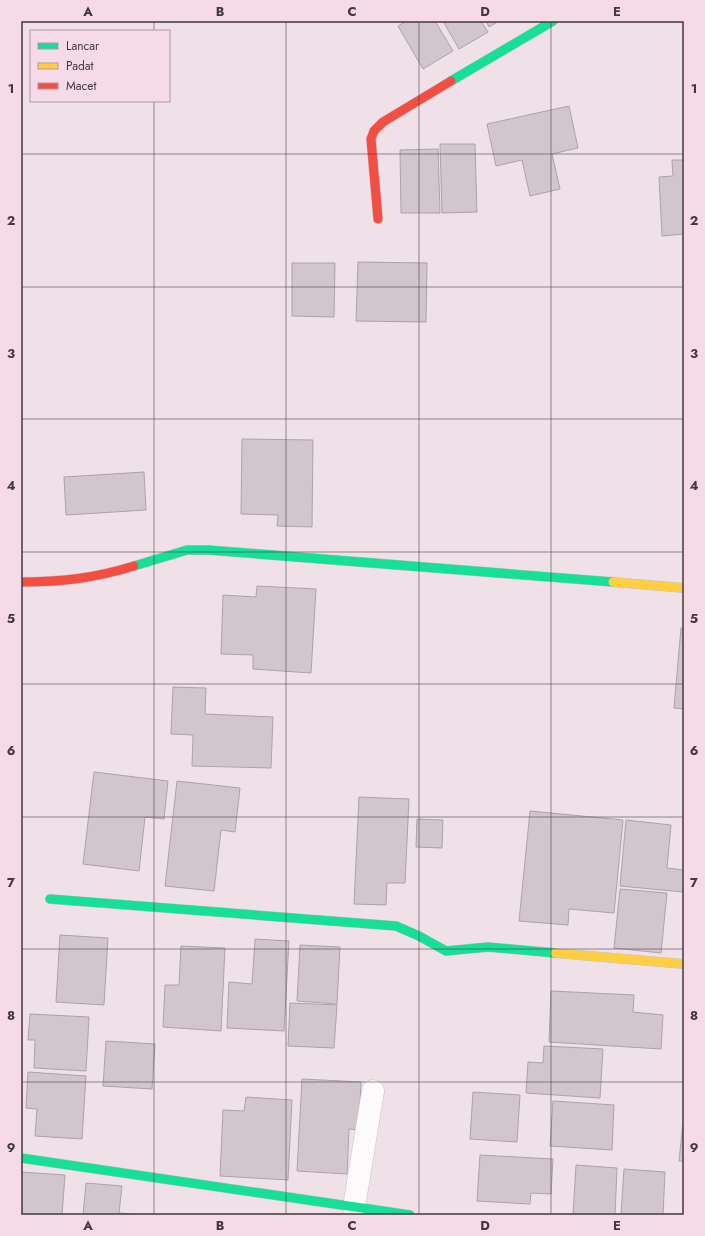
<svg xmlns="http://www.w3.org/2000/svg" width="705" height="1236" viewBox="0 0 705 1236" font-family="Jost,sans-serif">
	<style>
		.building { fill: #d1c6ce; stroke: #ada2a9 }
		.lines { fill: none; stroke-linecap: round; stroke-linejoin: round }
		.street-casing { stroke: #cbbec4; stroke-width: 23 }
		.fast-casing { stroke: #cbbec4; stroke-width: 10 }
		.slow-casing { stroke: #cbbec4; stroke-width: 10 }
		.jam-casing { stroke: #cbbec4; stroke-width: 10 }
		.street { stroke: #fdfafc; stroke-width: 22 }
		.fast { stroke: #16e098; stroke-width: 9 }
		.slow { stroke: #ffcf43; stroke-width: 9 }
		.jam { stroke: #f24e42; stroke-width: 9 }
		.grid { fill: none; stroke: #43383d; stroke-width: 1; stroke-opacity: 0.55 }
		.neatline { fill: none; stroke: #43383d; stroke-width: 1.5 }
		.grid-label { font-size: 13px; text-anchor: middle; font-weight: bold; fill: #43383d }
	</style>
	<rect width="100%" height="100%" fill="#f0e0e8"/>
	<path class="building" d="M 406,21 L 435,21 L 453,51 L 423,69 L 398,26 Z
		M 443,21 L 481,21 L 488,32 L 459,49 Z
		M 486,21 L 499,21 L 489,27 Z
		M 569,106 L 578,148 L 552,154 L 560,189 L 530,196 L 522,160 L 496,166 L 487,124 Z
		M 440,144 L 475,144 L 477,212 L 442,213 Z
		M 438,149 L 440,213 L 401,213 L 400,150 Z
		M 672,160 L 684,160 L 684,234 L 662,236 L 659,177 L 673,176 Z
		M 358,262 L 427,263 L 426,322 L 356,321 Z
		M 292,263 L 335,263 L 334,317 L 292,316 Z
		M 242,439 L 313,440 L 312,527 L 277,526 L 278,515 L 241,514 Z
		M 144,472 L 146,510 L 66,515 L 64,477 Z
		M 257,586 L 316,589 L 311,673 L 253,669 L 253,655 L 221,654 L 223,595 L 256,597 Z
		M 681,628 L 684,628 L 684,709 L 674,708 Z
		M 173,687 L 206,688 L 205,714 L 273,717 L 271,768 L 192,766 L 193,735 L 171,734 Z
		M 94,772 L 168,781 L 164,819 L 145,817 L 139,871 L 83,864 Z
		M 177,781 L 240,788 L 235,832 L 221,830 L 214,891 L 165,886 Z
		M 359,797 L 409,799 L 405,883 L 387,883 L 386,905 L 354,904 Z
		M 530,811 L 623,820 L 614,913 L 569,909 L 568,925 L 519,921 Z
		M 417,819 L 443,820 L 442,848 L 416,847 Z
		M 626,820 L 671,825 L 667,868 L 684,870 L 683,892 L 620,886 Z
		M 620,889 L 667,893 L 661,953 L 614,948 Z
		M 60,935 L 108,938 L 104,1005 L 56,1002 Z
		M 255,939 L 289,941 L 284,1031 L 227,1028 L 229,982 L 252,984 Z
		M 300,945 L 340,947 L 337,1004 L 297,1001 Z
		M 181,946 L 225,948 L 221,1031 L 163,1027 L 165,985 L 179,985 Z
		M 551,991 L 634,995 L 633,1012 L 663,1015 L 661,1049 L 549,1042 Z
		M 290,1003 L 337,1005 L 334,1048 L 288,1046 Z
		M 30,1014 L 89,1017 L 86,1071 L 34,1068 L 35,1040 L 28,1040 Z
		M 106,1041 L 155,1044 L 152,1089 L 103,1086 Z
		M 544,1046 L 603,1049 L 600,1098 L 526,1093 L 528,1062 L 543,1063 Z
		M 28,1072 L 86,1076 L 82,1139 L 35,1136 L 37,1109 L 26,1108 Z
		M 302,1079 L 361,1082 L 359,1130 L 349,1129 L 347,1174 L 297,1171 Z
		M 473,1092 L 520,1095 L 517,1142 L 470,1139 Z
		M 246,1097 L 292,1100 L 288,1180 L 220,1176 L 223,1110 L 244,1111 Z
		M 553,1101 L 614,1105 L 612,1150 L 550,1146 Z
		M 683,1122 L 684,1122 L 684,1161 L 679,1161 Z
		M 480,1155 L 553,1159 L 551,1194 L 531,1193 L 530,1204 L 477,1201 Z
		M 576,1165 L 617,1168 L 615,1215 L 573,1215 Z
		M 624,1169 L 665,1172 L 663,1215 L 621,1215 Z
		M 21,1172 L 65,1175 L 62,1215 L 21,1215 Z
		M 86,1183 L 122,1186 L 119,1213 L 145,1215 L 83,1215 Z"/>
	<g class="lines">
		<g class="street-casing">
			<path id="street" d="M 354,1207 L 373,1091"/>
		</g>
		<g class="fast-casing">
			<path id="fast" d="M 451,81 L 553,21
				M 134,566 L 187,550 L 208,550 L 613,582
				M 50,899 L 396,926 L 419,936 L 446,951 L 488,947 L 555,953
				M 21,1158 L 410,1215"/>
		</g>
		<g class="slow-casing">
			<path id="slow" d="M 613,582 L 684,588
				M 555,953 L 684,964"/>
		</g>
		<g class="jam-casing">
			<path id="jam" d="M 378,219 L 371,139 L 374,131 L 383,122 L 451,81
				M 21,582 C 62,582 95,578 134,566"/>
		</g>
		<use href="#street" class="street"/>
		<use href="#fast" class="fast"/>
		<use href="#slow" class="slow"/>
		<use href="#jam" class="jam"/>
	</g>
	<path class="grid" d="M 154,21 L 154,31M 286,21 L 286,1215M 419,21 L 419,1215M 551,21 L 551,1215M 154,101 L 154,1215M 21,154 L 684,154M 21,287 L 684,287M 21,419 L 684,419M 21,552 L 684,552M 21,684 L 684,684M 21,817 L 684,817M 21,949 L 684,949M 21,1082 L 684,1082"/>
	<rect width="705" height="1236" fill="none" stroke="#f6dae8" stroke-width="44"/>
	<rect x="30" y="30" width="140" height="72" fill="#f6dae8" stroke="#ae99a4"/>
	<rect x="38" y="43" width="20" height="6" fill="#16e098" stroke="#ae99a4"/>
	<text x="66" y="50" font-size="12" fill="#43383d">Lancar</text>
	<rect x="38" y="63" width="20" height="6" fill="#ffcf43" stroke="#ae99a4"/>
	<text x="66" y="70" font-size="12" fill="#43383d">Padat</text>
	<rect x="38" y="83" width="20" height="6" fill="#f24e42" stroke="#ae99a4"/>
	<text x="66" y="90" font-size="12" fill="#43383d">Macet</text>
	<rect x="22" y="22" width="661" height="1192" class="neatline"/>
	<g class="grid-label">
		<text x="88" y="16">A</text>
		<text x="220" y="16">B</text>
		<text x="352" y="16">C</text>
		<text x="485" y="16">D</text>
		<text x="617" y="16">E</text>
		<text x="11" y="93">1</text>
		<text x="694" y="93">1</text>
		<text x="11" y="225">2</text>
		<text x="694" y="225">2</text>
		<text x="11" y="358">3</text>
		<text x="694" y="358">3</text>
		<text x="11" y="490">4</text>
		<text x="694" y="490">4</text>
		<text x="11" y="623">5</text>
		<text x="694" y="623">5</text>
		<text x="11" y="755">6</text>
		<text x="694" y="755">6</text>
		<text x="11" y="887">7</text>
		<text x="694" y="887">7</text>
		<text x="11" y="1020">8</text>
		<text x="694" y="1020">8</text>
		<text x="11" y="1152">9</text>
		<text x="694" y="1152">9</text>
		<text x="88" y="1230">A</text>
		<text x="220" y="1230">B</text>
		<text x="352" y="1230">C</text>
		<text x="485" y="1230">D</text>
		<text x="617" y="1230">E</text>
	</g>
</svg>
